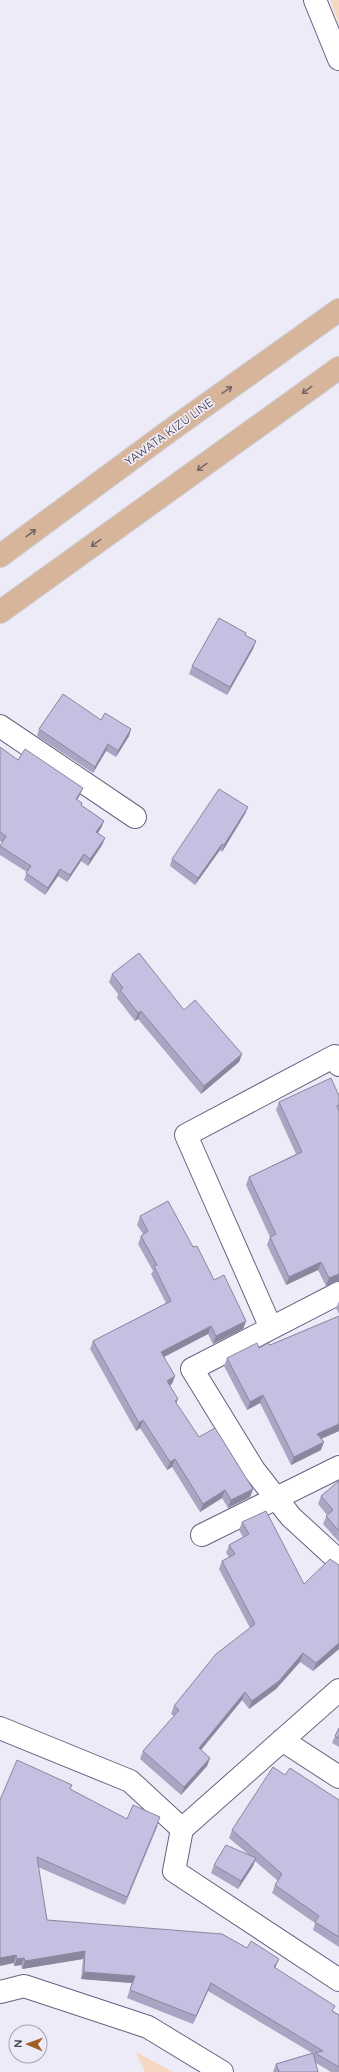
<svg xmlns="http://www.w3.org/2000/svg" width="339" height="2072" viewBox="0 0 339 2072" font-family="Quicksand,sans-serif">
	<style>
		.green { fill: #f6d8c2 }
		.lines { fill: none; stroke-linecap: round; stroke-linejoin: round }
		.minor-casing { stroke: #68617f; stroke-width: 24 }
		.primary-casing { stroke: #cbcace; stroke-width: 24 }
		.minor { stroke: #fff; stroke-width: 22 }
		.primary { stroke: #d7b59b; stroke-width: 22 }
		.wall { fill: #aba4c2 }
		.shaded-wall { fill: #8b869e }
		.building { fill: #c7bfe2; stroke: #8b869e }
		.oneway { stroke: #776866 }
		.labels { text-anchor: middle; stroke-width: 3.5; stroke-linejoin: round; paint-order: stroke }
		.street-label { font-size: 12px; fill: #373442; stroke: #eeebf9 }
	</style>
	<rect width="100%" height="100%" fill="#eeebf9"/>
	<path class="green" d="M 330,0 L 339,0 L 339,24 Z
		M 136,2052 L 173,2072 L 145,2072 Z"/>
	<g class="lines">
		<g class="minor-casing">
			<path id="minor" d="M 315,0 L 339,59
				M 0,726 L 135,817
				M 339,1293 L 192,1369 L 254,1470 L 291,1517 L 339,1561
				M 271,1328 L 186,1135 L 335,1056 L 339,1065
				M 202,1535 L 339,1467
				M 339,1690 L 182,1829 L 174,1871 L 339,1980
				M 0,1728 L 130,1781 L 182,1829
				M 282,1740 L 339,1777
				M 0,1992 L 24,1986 L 148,2027 L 222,2072"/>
		</g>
		<g class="primary-casing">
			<path id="primary" d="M 0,556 L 168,432 L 339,310
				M 0,612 L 339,368"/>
		</g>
		<use href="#minor" class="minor"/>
		<use href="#primary" class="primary"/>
	</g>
	<path class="wall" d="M 246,633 L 245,635 L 256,641 L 253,649 L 227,695 L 189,674 L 192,666 Z
		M 101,720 L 131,729 L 129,736 L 116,757 L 106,751 L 93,773 L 37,736 L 39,729 Z
		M 0,747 L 18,760 L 80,795 L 77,800 L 82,803 L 81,805 L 104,821 L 101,828 L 98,833 L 105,838 L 102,845 L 88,866 L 81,861 L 67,882 L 58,876 L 45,895 L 24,880 L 27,872 L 0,855 L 0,847 L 3,843 L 0,841 Z
		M 248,807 L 245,814 L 222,852 L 220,850 L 195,885 L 170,866 L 172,859 Z
		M 112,974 L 184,1010 L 242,1054 L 239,1062 L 201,1094 L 138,1019 L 135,1021 L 117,998 L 118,994 L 109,982 Z
		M 339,1096 L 339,1281 L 326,1286 L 318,1270 L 286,1285 L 267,1245 L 270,1237 L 246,1185 L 249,1177 L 296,1154 L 276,1110 L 279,1102 Z
		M 140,1216 L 193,1247 L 214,1280 L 246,1321 L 243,1329 L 213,1344 L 208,1334 L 164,1357 L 172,1384 L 170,1385 L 176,1404 L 199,1437 L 253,1489 L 250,1497 L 228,1508 L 222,1498 L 200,1512 L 172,1467 L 167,1470 L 140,1428 L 136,1431 L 90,1349 L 93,1341 L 166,1303 L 151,1274 L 153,1271 L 138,1244 L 141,1236 L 143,1234 L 137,1225 Z
		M 339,1301 L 339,1314 L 336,1308 Z
		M 339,1316 L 339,1431 L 321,1439 L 321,1450 L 291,1465 L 260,1403 L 247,1410 L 224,1366 L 227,1358 L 259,1348 L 270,1345 Z
		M 339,1481 L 339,1542 L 323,1524 L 327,1515 L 318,1504 L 321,1496 Z
		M 242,1522 L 304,1584 L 339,1565 L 339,1649 L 313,1671 L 300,1662 L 276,1689 L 249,1709 L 242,1700 L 201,1750 L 210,1758 L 207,1766 L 181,1795 L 140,1759 L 143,1751 L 174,1716 L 171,1714 L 174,1706 L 250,1628 L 219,1569 L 222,1561 L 229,1557 L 226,1553 L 229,1545 L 243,1537 L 239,1530 Z
		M 339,1728 L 339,1747 L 332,1743 L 335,1736 Z
		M 285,1775 L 339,1800 L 339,1947 L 313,1930 L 315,1923 L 272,1893 L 275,1885 L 278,1881 L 255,1861 L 253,1866 L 238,1889 L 211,1873 L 214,1865 L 248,1854 L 229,1838 L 232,1830 Z
		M 70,1790 L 127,1819 L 158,1825 L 125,1905 L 38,1867 L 47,1920 L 276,1966 L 275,1968 L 333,2011 L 339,2015 L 339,2072 L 331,2072 L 316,2063 L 318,2072 L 273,2072 L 276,2064 L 312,2053 L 208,1991 L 193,2024 L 127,1998 L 132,1983 L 81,1979 L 83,1959 L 22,1969 L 21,1965 L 14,1966 L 0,1800 Z"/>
	<path class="shaded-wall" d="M 256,641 L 253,649 L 227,695 L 230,687 Z
		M 131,729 L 129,736 L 116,757 L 118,751 Z
		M 108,744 L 106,751 L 93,773 L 95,767 Z
		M 83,788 L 80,795 L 73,806 L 76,799 Z
		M 248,807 L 245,814 L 222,852 L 224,845 Z
		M 104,821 L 101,828 L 94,839 L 96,832 Z
		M 105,838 L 102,845 L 88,866 L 90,859 Z
		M 222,844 L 220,850 L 195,885 L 198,878 Z
		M 84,854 L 81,861 L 67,882 L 70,875 Z
		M 60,869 L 58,876 L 45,895 L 48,888 Z
		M 141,1011 L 138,1019 L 135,1021 L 138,1013 Z
		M 242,1054 L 239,1062 L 201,1094 L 204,1086 Z
		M 321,1262 L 318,1270 L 286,1285 L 289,1277 Z
		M 339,1274 L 339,1281 L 326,1286 L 329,1278 Z
		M 246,1321 L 243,1329 L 213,1344 L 216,1336 Z
		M 211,1326 L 208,1334 L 158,1360 L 161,1352 Z
		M 175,1376 L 172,1384 L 164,1389 L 167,1381 Z
		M 263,1395 L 260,1403 L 247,1410 L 250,1402 Z
		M 178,1399 L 175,1407 L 175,1401 Z
		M 143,1420 L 140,1428 L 136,1431 L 139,1423 Z
		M 339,1424 L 339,1431 L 314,1442 L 317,1434 Z
		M 324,1442 L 321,1450 L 291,1465 L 294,1457 Z
		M 175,1459 L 172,1467 L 167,1470 L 170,1462 Z
		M 253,1489 L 250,1497 L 228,1508 L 231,1500 Z
		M 225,1490 L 222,1498 L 200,1512 L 203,1504 Z
		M 339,1643 L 339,1649 L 313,1671 L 316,1663 Z
		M 303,1653 L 300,1662 L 276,1689 L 249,1709 L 252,1701 Z
		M 245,1692 L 242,1700 L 196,1756 L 199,1748 Z
		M 210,1758 L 207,1766 L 181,1795 L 184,1787 Z
		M 256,1858 L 253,1866 L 238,1889 L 241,1881 Z
		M 85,1951 L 83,1959 L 22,1969 L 25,1961 Z
		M 16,1955 L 14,1963 L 0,1966 L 0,1958 Z
		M 24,1958 L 21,1965 L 14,1966 L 17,1959 Z
		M 279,1959 L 276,1966 L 271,1975 L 274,1967 Z
		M 84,1972 L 135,1976 L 132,1983 L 81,1979 Z
		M 211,1983 L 208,1991 L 193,2024 L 196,2016 Z"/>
	<path class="building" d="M 219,618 L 246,633 L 245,635 L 256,641 L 230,687 L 192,666 Z
		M 63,694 L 101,720 L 105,713 L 131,729 L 118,751 L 108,744 L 95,767 L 39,729 Z
		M 0,747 L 18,760 L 25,749 L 83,788 L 76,799 L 82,803 L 81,805 L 104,821 L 96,832 L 105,838 L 90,859 L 84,854 L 70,875 L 60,869 L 48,888 L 26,873 L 31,866 L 0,846 L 6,836 L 0,832 Z
		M 219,789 L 248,807 L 224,845 L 222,844 L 198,878 L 172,859 Z
		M 139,953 L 184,1010 L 195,1000 L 242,1054 L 204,1086 L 141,1011 L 138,1013 L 120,990 L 123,988 L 112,974 Z
		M 331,1078 L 339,1096 L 339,1105 L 337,1106 L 339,1111 L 339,1274 L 329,1278 L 321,1262 L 289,1277 L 270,1237 L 276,1234 L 249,1177 L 302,1152 L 279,1102 Z
		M 168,1201 L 193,1247 L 197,1246 L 214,1280 L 224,1275 L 246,1321 L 216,1336 L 211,1326 L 161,1352 L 175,1376 L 167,1381 L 178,1399 L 175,1401 L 199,1437 L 215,1428 L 253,1489 L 231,1500 L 225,1490 L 203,1504 L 175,1459 L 170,1462 L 143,1420 L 139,1423 L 93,1341 L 171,1301 L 154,1266 L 157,1265 L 141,1236 L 148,1231 L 140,1216 Z
		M 339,1316 L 339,1424 L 317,1434 L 324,1442 L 294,1457 L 263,1395 L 250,1402 L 227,1358 L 257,1343 L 259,1348 L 268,1343 L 270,1345 Z
		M 339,1481 L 339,1531 L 326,1516 L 333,1510 L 321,1496 Z
		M 266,1511 L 304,1584 L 330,1559 L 339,1565 L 339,1643 L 316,1663 L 303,1653 L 279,1681 L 252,1701 L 245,1692 L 199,1748 L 210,1758 L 184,1787 L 143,1751 L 179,1710 L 174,1706 L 216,1654 L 255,1624 L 222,1561 L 235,1554 L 229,1545 L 249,1534 L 242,1522 Z
		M 339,1728 L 339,1738 L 335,1736 Z
		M 17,1760 L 72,1785 L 70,1789 L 127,1819 L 133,1805 L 160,1817 L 127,1897 L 37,1857 L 47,1920 L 222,1934 L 247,1948 L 251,1941 L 279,1959 L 274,1967 L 335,2006 L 332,2011 L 339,2015 L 339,2067 L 315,2053 L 323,2051 L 211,1983 L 196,2016 L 130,1990 L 135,1976 L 84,1972 L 85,1951 L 25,1961 L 24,1958 L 17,1959 L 16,1955 L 0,1958 L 0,1800 Z
		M 273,1767 L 285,1775 L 290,1768 L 339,1800 L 339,1937 L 315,1922 L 319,1916 L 275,1885 L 282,1874 L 232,1830 Z
		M 226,1845 L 256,1858 L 241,1881 L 214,1865 Z
		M 313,2053 L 318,2072 L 279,2072 L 276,2064 Z"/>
	<defs><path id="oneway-shaft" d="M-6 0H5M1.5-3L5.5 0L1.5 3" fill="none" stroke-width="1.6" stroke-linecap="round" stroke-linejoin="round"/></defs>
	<g class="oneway">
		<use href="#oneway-shaft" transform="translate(227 390) rotate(-35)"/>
		<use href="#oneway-shaft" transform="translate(307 390) rotate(144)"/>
		<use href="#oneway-shaft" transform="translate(202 467) rotate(144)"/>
		<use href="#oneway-shaft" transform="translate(31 533) rotate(-37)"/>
		<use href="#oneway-shaft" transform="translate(96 543) rotate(144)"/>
	</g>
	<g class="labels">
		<g class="street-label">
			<text transform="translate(169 432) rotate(-36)" y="4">YAWATA KIZU LINE</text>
		</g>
	</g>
	<g transform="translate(28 2044) rotate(272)"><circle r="19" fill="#eeebf9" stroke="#a5a2b0"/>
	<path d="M0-3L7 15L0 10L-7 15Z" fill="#9f5f29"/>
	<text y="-6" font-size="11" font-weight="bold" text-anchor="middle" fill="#373442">N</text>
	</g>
</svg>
